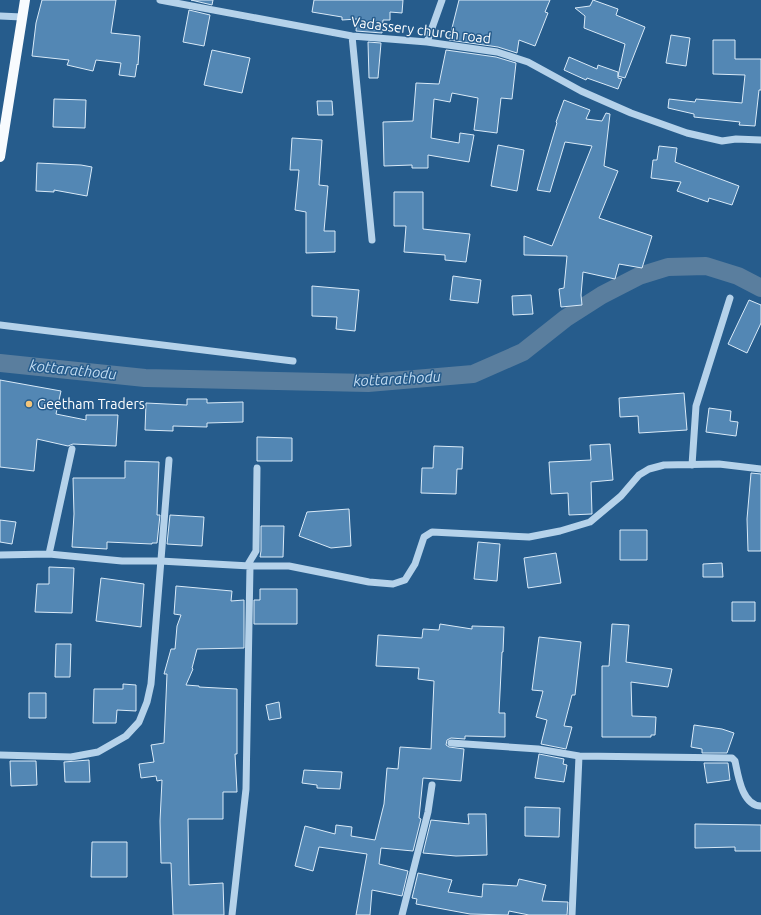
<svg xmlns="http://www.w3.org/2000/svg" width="761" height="915" viewBox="0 0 761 915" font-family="Ubuntu,sans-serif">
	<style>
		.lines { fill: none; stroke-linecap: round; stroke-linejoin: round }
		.canal { stroke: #5a7e9e; stroke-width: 18 }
		.building { fill: #5387b4; stroke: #d9eaf8 }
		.minor { stroke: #b5d2ea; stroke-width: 7 }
		.major { stroke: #f8fbfe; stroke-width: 10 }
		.poi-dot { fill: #f3c57a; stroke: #265c8c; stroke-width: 1.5 }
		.labels { text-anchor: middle; stroke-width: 3; stroke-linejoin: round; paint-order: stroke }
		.street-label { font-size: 14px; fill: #fff; stroke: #265c8c }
		.poi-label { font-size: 14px; fill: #fff; stroke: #265c8c; text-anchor: start }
		.water-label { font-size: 15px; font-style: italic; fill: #c1dbf1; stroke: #265c8c }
	</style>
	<rect width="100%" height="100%" fill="#265c8c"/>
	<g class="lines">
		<path class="canal" d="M 0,363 L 145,378 L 368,383 L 473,374 L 523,352 L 566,318 L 602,295 L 639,276 L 668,267 L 706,266 L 738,276 L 761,288"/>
	</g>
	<path class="building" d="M 42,0 L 116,0 L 111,33 L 140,36 L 138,65 L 137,64 L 135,77 L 119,75 L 121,63 L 96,60 L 93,71 L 67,65 L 69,60 L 32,56 L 36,23 Z
		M 191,0 L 213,0 L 212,5 Z
		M 314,0 L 403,0 L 402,13 L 390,12 L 390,20 L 383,20 L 382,33 L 356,31 L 357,19 L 342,20 L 342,17 L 312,12 Z
		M 459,0 L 550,0 L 545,12 L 548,13 L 535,46 L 519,40 L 517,53 L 498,47 L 449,40 Z
		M 593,0 L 618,9 L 616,15 L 645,27 L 625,78 L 618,76 L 625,44 L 584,28 L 585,16 L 575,8 L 590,6 Z
		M 189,10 L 210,15 L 204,46 L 183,42 Z
		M 671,35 L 690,38 L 686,66 L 666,63 Z
		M 713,40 L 735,40 L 735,59 L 761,59 L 761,90 L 759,90 L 755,126 L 739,125 L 740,122 L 694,117 L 694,114 L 668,108 L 669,99 L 695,102 L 696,99 L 742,103 L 745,75 L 713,74 Z
		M 368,42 L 381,43 L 378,78 L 369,78 Z
		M 212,50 L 250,58 L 242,93 L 204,85 Z
		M 446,50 L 496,57 L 516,63 L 512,99 L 501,98 L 497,133 L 474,130 L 478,98 L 452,93 L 450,102 L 434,99 L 431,138 L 459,143 L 460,133 L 474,135 L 469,162 L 428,155 L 428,168 L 412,168 L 412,165 L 384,166 L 383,122 L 413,121 L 416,83 L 439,84 Z
		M 569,57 L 597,69 L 598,65 L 618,72 L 618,78 L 622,79 L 618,89 L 587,78 L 586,80 L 564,70 Z
		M 54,99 L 86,100 L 85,128 L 53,127 Z
		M 564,100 L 590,110 L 586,119 L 602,121 L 606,113 L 610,114 L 604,166 L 618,171 L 599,218 L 652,236 L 642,268 L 619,264 L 615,279 L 583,272 L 581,295 L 582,305 L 561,307 L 559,289 L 564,288 L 567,256 L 524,255 L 524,236 L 552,246 L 592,146 L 565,142 L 550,192 L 537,190 L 557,123 L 556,122 Z
		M 317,101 L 332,101 L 333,115 L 318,115 Z
		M 292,138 L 322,140 L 319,185 L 328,186 L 324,231 L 335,231 L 335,252 L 306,253 L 306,212 L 295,210 L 299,170 L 290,170 Z
		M 498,145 L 524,150 L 517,191 L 491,186 Z
		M 659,146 L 677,148 L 675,162 L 739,186 L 732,205 L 709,198 L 708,202 L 677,191 L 681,182 L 651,178 L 653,160 L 657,160 Z
		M 37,163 L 81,165 L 92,167 L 87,196 L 54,190 L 54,192 L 36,191 Z
		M 394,192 L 423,192 L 423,229 L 470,234 L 466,262 L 445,260 L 445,255 L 404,252 L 406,226 L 394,226 Z
		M 453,276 L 481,280 L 478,303 L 450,300 Z
		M 312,286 L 359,290 L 355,331 L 336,329 L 337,317 L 312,316 Z
		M 531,295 L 533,314 L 513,315 L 512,296 Z
		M 749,300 L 761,305 L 761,323 L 747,353 L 728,344 Z
		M 0,380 L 61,391 L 56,414 L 86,420 L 86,415 L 118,415 L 116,446 L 73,444 L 68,446 L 37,439 L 34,471 L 0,467 Z
		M 684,393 L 687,430 L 639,433 L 638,416 L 620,417 L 619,398 Z
		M 187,399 L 207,399 L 207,403 L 243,402 L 243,422 L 207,423 L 207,427 L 173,426 L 173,431 L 145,430 L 146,403 L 187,405 Z
		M 709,408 L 731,411 L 730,421 L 738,422 L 736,436 L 706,432 Z
		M 257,437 L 292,438 L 292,461 L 257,461 Z
		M 610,444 L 613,480 L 591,482 L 592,514 L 569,515 L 568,493 L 551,494 L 549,462 L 591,460 L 590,445 Z
		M 434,446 L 463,447 L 462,469 L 457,469 L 456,494 L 421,493 L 422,468 L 433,468 Z
		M 125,461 L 159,462 L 157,515 L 160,515 L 157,543 L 152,543 L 152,544 L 107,542 L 107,549 L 72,547 L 74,514 L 73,478 L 125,478 Z
		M 751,473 L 761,474 L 761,551 L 748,551 L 747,519 Z
		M 349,509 L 351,546 L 331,548 L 299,536 L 307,512 Z
		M 170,515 L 204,517 L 202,546 L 167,544 Z
		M 0,520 L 16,522 L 12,544 L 0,542 Z
		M 261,526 L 284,526 L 283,557 L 260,557 L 261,551 Z
		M 620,530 L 647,530 L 647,560 L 620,560 Z
		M 478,542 L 500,544 L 497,581 L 474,579 Z
		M 556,553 L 561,583 L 528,588 L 524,558 Z
		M 722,563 L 723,577 L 703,577 L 703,564 Z
		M 49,567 L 74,568 L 72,613 L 35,612 L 37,584 L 49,584 Z
		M 101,578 L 144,584 L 141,627 L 96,621 Z
		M 176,586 L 232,591 L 231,601 L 244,600 L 244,648 L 197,649 L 192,668 L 193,669 L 186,685 L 199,686 L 199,687 L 237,689 L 237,754 L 235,754 L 237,792 L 223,792 L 223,819 L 188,819 L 189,885 L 223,883 L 224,915 L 173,915 L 171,863 L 161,863 L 160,821 L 162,780 L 157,781 L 156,776 L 141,778 L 139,764 L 154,762 L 151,745 L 164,743 L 167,674 L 164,674 L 171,649 L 175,649 L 177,626 L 181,615 L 174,614 Z
		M 260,589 L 297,589 L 297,624 L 254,624 L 254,600 L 260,600 Z
		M 732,602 L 755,602 L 755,621 L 732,621 Z
		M 440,624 L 472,629 L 472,626 L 504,627 L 503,652 L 502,652 L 499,713 L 505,713 L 505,737 L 465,736 L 465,739 L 451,738 L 447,740 L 446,745 L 449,747 L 464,749 L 461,781 L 423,778 L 419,818 L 421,819 L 413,851 L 381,848 L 379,864 L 408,871 L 402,896 L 372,890 L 370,915 L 356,915 L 367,854 L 319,847 L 313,871 L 295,866 L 305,826 L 335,834 L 336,825 L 352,827 L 351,836 L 375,840 L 384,804 L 387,768 L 398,769 L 400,747 L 431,749 L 434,681 L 418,679 L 419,668 L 376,666 L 378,635 L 422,638 L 423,629 L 439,630 Z
		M 612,624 L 629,625 L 626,662 L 672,669 L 668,687 L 631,682 L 632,716 L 656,717 L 655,735 L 651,735 L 651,737 L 602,737 L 602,666 L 609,666 Z
		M 539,637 L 581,642 L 575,695 L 572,695 L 564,726 L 572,727 L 566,749 L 541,744 L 547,720 L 536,717 L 543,691 L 532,690 Z
		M 56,644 L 71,644 L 70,677 L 55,677 Z
		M 123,684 L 136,685 L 136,711 L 117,710 L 116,723 L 93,723 L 94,689 L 123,689 Z
		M 29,693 L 46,693 L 46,718 L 29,718 Z
		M 279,702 L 281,718 L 269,720 L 266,705 Z
		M 694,725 L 722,729 L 734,733 L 727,753 L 702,753 L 702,749 L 691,747 Z
		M 539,754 L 564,759 L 563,764 L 567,765 L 564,782 L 535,778 Z
		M 89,760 L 90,782 L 65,782 L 64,762 Z
		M 10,761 L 36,761 L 37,785 L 11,786 Z
		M 704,763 L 728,763 L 730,780 L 707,783 Z
		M 304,770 L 342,772 L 340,789 L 317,788 L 317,785 L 302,783 Z
		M 525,807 L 560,808 L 559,837 L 525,836 Z
		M 468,814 L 486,814 L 487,855 L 456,856 L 423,853 L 431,820 L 469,824 Z
		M 695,824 L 761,825 L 761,851 L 735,851 L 735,847 L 695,848 Z
		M 92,842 L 127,842 L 127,877 L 91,877 Z
		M 418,873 L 452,880 L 448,892 L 482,897 L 483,884 L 517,886 L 519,879 L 546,885 L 542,901 L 568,902 L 567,915 L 529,915 L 509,911 L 508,915 L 470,914 L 416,904 L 417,899 L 412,898 Z"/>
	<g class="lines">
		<path class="minor" d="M 160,0 L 352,36 L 427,42 L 497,52 L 528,62 L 581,91 L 631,113 L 687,133 L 722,141 L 736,139 L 761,140
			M 0,16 L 22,17
			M 352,36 L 372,240
			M 427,42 L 442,0
			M 0,325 L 293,361
			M 692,465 L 696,406 L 730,298
			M 49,554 L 72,449
			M 0,555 L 49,554 L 122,561 L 160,561 L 250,566 L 289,566 L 369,582 L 393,584 L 405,580 L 415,564 L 424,537 L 432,532 L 529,537 L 560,531 L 590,522 L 621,496 L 639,475 L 649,469 L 664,465 L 719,464 L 761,469
			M 247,566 L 256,551 L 257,468
			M 451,743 L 538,749 L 579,756
			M 0,755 L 71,757 L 98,752 L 126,736 L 139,722 L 147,702 L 151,684 L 169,460
			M 232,915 L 246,789 L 250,566
			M 402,915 L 428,812 L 432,785
			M 572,915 L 579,756 L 732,758 L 735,761 C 738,775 742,806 761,806"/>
		<path class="major" d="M 0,157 L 25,0"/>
	</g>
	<circle class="poi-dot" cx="29" cy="404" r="4"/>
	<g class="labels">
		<g class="street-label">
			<text transform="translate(421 30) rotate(7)" y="5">Vadassery church road</text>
		</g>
		<g class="poi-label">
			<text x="37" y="409">Geetham Traders</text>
		</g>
		<g class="water-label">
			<text transform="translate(73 370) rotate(6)" y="5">kottarathodu</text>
			<text transform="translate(397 379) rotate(-3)" y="5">kottarathodu</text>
		</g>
	</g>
</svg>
